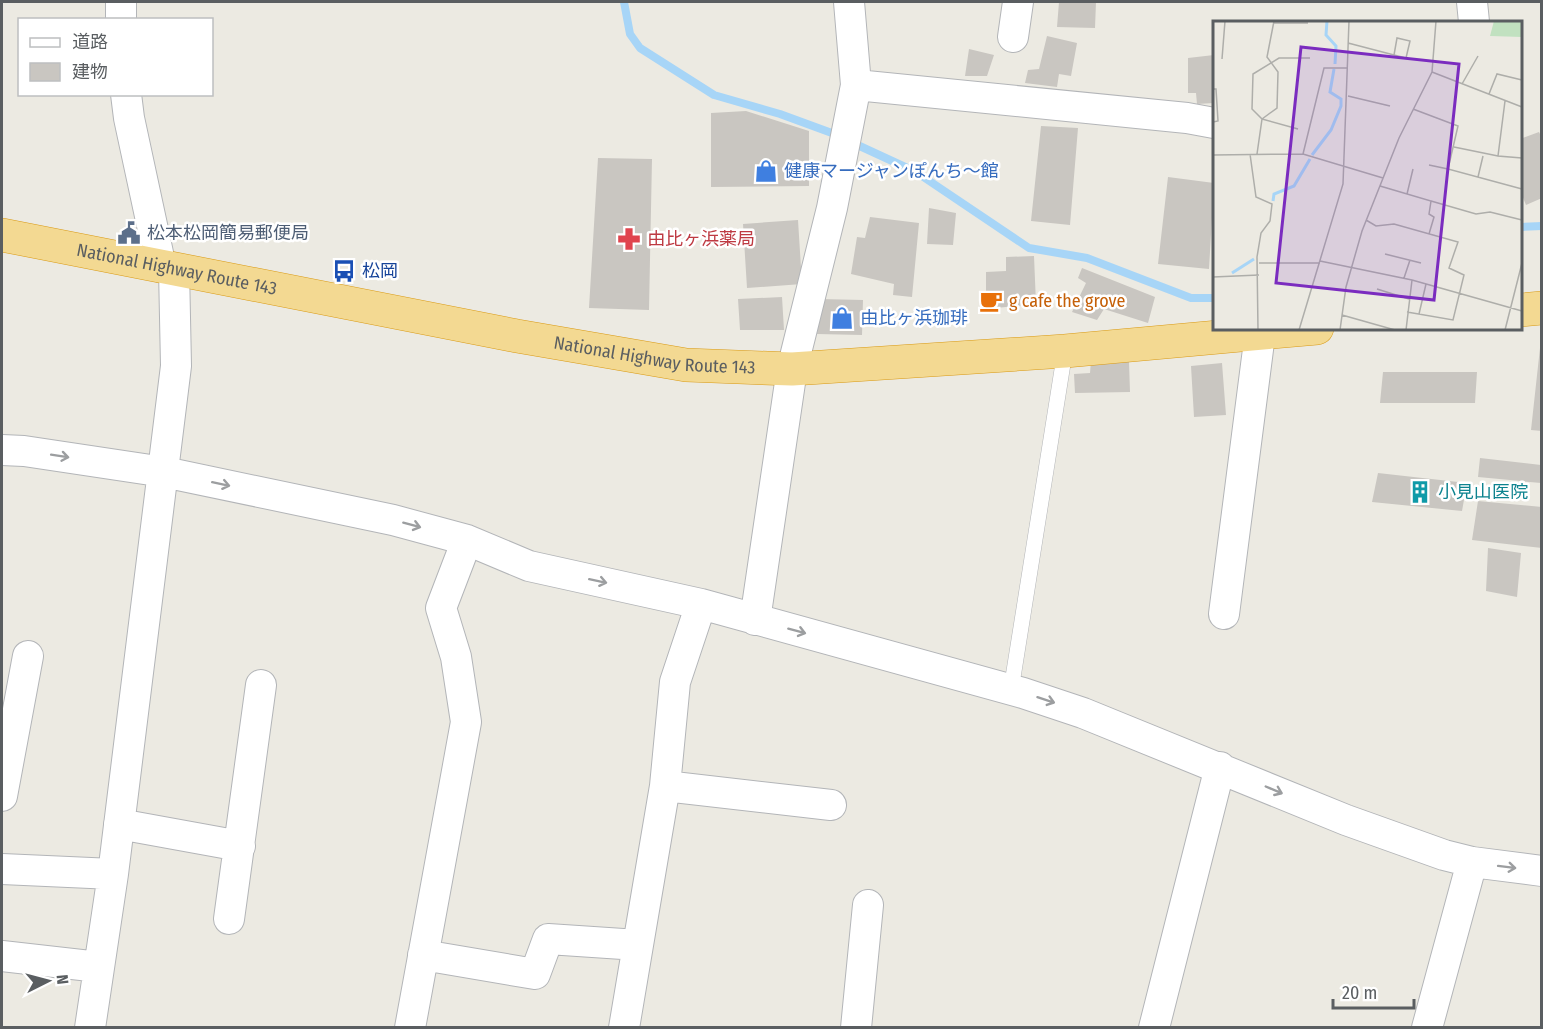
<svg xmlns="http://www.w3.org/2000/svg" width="1543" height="1029" viewBox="0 0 1543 1029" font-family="'Fira Sans Condensed','Noto Sans JP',sans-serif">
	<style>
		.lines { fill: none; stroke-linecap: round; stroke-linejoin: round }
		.stream { stroke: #a7d5f7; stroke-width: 8 }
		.building { fill: #c9c6c1 }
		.lane-casing { stroke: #b3b5b8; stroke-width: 16 }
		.street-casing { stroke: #b3b5b8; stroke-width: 32 }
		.highway-casing { stroke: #d99a15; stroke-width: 34 }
		.lane { stroke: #fff; stroke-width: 15 }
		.street { stroke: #fff; stroke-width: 30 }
		.highway { stroke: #f3d992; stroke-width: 33 }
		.oneway { stroke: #9c9ea0 }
		.labels { text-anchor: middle; stroke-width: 5; stroke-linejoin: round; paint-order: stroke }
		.shop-label { font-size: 18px; fill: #366cbe; stroke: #fff; text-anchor: start }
		.service-label { font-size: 18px; fill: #4e5e75; stroke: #fff; text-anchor: start }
		.health-label { font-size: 18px; fill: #be3a42; stroke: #fff; text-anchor: start }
		.street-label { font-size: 18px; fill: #5a5e61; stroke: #fff }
		.transit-label { font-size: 18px; fill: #164399; stroke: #fff; text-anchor: start }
		.food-label { font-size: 18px; fill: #c56008; stroke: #fff; text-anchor: start }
		.culture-label { font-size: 18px; fill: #0d838f; stroke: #fff; text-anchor: start }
		.inset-river { fill: none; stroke: #a7d5f7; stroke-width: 3 }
		.inset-road { fill: none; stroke: #aeaeaa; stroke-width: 1.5 }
		.view { fill: #7b2cbf; fill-opacity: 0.15; stroke: #7b2cbf; stroke-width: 3 }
		.inset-edge { fill: none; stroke: #5a5e61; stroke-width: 3 }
	</style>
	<rect width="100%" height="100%" fill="#eceae2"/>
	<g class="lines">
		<path class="stream" d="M 624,2 L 630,34 L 640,48 L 714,95 L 780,114 L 840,136
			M 851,142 L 916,172 L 1029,248 L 1087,258 L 1191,298 L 1214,298
			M 1520,227 L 1542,226"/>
	</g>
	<path class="building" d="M 1059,2 L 1096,2 L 1095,28 L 1057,27 Z
		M 1047,36 L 1077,43 L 1071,76 L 1059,74 L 1057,87 L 1025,83 L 1028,70 L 1039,69 Z
		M 969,49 L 994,55 L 987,76 L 965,76 Z
		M 1214,55 L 1214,103 L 1197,104 L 1196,93 L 1188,93 L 1188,58 Z
		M 746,111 L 809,131 L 809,186 L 711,187 L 711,113 Z
		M 1041,126 L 1078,128 L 1070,225 L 1031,221 Z
		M 1539,132 L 1542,138 L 1542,198 L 1526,205 L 1520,190 L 1520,139 Z
		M 598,158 L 652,159 L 649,310 L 589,308 Z
		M 1168,177 L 1214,183 L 1209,269 L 1158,264 Z
		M 929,208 L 956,213 L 953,245 L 927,244 Z
		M 870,217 L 919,223 L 912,297 L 893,295 L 894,284 L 851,274 L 857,237 L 865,238 Z
		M 798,220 L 802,284 L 747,288 L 743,224 Z
		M 1034,256 L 1036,304 L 986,309 L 986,272 L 1006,271 L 1006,257 Z
		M 1082,268 L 1155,297 L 1148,323 L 1104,309 L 1097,320 L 1072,312 L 1086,283 L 1078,278 Z
		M 782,297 L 784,330 L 740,330 L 738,299 Z
		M 820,299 L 863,300 L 862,335 L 817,334 Z
		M 1540,348 L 1542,348 L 1542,431 L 1531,430 Z
		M 1091,361 L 1129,362 L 1130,392 L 1075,393 L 1074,374 L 1090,373 Z
		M 1222,363 L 1226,415 L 1194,417 L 1191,366 Z
		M 1383,372 L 1477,372 L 1475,403 L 1380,403 Z
		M 1480,458 L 1541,465 L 1541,483 L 1478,477 Z
		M 1378,473 L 1467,483 L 1462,511 L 1372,502 Z
		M 1478,501 L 1542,507 L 1542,548 L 1472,540 Z
		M 1488,548 L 1521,553 L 1517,597 L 1486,591 Z"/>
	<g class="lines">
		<g class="lane-casing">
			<path id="lane" d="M 1011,690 L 1065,351"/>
		</g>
		<g class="street-casing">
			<path id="street" d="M 121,2 L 121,20
				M 1472,2 L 1474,22
				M 1013,37 L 1018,2
				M 856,85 L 1187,118 L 1214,123
				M 126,94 L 129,118 L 161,267
				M 2,450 L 24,451 L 164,472 L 393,520 L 467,540 L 529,566 L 701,604 L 1023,693 L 1083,713 L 1346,820 L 1444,855 L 1472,862 L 1542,871
				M 1224,614 L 1260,334
				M 755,620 L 792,369 L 832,208 L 856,85 L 849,2
				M 665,786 L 831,805
				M 2,796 L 28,656
				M 119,824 L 240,846
				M 2,869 L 113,874
				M 229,919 L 261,685
				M 423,955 L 535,974 L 548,939 L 638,945 L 665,786 L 675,682 L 701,604
				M 2,956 L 99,967
				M 90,1028 L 113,874 L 176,366 L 174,269
				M 410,1028 L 466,722 L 456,657 L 441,608 L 467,540
				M 624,1028 L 638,945
				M 856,1028 L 868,905
				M 1154,1028 L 1220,767
				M 1427,1028 L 1472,862"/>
		</g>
		<g class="highway-casing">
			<g id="highway">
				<path id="s1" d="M 2,235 L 517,336 L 686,365 L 792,369 L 1065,351 L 1317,328"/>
				<path d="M 1520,310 L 1542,308"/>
			</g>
		</g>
		<use href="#lane" class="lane"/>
		<use href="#street" class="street"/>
		<use href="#highway" class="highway"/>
	</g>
	<defs><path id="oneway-shaft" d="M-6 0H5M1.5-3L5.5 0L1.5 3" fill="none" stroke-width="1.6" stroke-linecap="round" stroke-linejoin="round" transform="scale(1.5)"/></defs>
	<g class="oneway">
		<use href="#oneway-shaft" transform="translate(60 456) rotate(9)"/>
		<use href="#oneway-shaft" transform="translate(221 484) rotate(12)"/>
		<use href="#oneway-shaft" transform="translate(412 525) rotate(15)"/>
		<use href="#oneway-shaft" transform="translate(598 581) rotate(12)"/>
		<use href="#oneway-shaft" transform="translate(797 631) rotate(15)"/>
		<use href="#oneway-shaft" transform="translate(1046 700) rotate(18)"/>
		<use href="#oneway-shaft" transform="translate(1274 790) rotate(23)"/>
		<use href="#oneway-shaft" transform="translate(1507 867) rotate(7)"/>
	</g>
	<defs>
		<g id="shop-bare" transform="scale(1.8)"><path d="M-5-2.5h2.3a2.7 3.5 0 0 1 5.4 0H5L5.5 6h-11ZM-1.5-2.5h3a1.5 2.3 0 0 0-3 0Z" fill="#3f7fe0" stroke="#fff" stroke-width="2.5" paint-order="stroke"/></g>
		<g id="civic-bare" transform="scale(1.8)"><path d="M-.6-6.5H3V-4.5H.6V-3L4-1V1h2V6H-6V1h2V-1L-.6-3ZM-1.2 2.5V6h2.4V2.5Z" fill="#5c6f8a" stroke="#fff" stroke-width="2.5" paint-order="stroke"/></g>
		<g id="pharmacy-bare" transform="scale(1.8)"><path d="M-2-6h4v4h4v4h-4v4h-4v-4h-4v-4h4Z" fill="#e0444e" stroke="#fff" stroke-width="2.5" paint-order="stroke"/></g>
		<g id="bus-bare" transform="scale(1.8)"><path d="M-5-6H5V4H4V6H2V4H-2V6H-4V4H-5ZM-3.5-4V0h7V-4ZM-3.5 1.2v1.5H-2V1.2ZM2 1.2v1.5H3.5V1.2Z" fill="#1a4fb4" stroke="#fff" stroke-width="2.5" paint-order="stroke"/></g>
		<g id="cafe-bare" transform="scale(1.8)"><path d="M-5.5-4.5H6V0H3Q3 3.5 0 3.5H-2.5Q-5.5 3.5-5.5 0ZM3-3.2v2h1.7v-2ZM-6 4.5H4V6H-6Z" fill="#e8710a" stroke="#fff" stroke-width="2.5" paint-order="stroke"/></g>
		<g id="building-bare" transform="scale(1.8)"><path d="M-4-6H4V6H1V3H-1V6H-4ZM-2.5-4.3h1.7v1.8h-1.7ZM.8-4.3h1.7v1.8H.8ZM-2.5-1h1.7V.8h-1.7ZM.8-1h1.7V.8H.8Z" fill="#0f9aa8" stroke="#fff" stroke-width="2.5" paint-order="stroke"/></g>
	</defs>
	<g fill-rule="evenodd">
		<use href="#shop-bare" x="766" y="171"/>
		<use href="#civic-bare" x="129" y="233"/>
		<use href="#pharmacy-bare" x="629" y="239"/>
		<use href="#bus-bare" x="344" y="271"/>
		<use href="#cafe-bare" x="991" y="301"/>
		<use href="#shop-bare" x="842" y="318"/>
		<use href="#building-bare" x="1420" y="492"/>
	</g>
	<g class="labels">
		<g class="shop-label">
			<text x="784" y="177">健康マージャンぽんち～館</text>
			<text x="860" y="324">由比ヶ浜珈琲</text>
		</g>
		<g class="service-label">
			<text x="147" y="239">松本松岡簡易郵便局</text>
		</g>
		<g class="health-label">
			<text x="647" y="245">由比ヶ浜薬局</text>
		</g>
		<g class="street-label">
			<text dy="6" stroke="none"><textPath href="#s1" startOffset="178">National Highway Route 143</textPath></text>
			<text dy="6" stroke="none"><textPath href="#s1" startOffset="664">National Highway Route 143</textPath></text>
		</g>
		<g class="transit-label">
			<text x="362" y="277">松岡</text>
		</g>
		<g class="food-label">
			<text x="1009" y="307">g cafe the grove</text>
		</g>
		<g class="culture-label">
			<text x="1438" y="498">小見山医院</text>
		</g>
	</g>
	<g transform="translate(1213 21)">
		<rect width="309" height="309" fill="#eceae2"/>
		<path d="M 281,0 L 309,0 L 309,16 L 277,15 Z" fill="#c1e1c0"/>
		<path class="inset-river" d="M 114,0 L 113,14 L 123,25 L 122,43M 99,134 L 118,109 L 128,85 L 128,78 L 117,71 L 121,48M 60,180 L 61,173 L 81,165 L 97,138M 19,252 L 41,238"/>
		<path class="inset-road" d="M 61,2 L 95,2M 135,22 L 181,34 L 193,37 L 197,20 L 184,17 L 181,34M 9,38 L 12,0M 219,51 L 309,86M 249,63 L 265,35M 0,68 L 3,68 L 5,100 L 0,101M 276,73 L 284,53 L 309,59M 135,75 L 177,85M 292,80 L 285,135 L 309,137M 200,88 L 245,105 L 235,148 L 309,168M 49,98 L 64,87 L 65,51 L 54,36 L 61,0M 49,98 L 85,108M 241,126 L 285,135M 37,133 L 43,176 L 59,183 L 57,200 L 48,212 L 44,236 L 45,309M 44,133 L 49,98 L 39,88 L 40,53 L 66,37 L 97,37M 90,133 L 111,47 L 135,47M 0,134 L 90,133 L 170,157M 216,144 L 235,148M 265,156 L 270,135M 167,165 L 218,180 L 216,193 L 221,196 L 216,213M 194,173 L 200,148M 218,180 L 263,193 L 277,191 L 309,199M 153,199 L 163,205 L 181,203 L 245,221 L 236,247 L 251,254 L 240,299 L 194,291M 172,233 L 208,242M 107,240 L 199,259 L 309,290M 46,242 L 107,242M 0,256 L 46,254M 191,257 L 197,239M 164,268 L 196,278M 206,293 L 213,263M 129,294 L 182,309M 86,309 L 130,163 L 136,0M 127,309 L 133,266 L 149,210 L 186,117 L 219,51 L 223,0M 193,309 L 199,259M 292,309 L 309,242"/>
		<path class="view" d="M 88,26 L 246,43 L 221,279 L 63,262 Z"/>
		<rect width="309" height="309" class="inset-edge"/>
	</g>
	<rect width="1543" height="1029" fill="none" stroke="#5a5e61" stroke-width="6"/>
	<rect x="18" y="18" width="195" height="78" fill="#ffffff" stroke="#bdbfc0" stroke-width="1.5"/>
	<rect x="30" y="38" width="30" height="9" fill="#ffffff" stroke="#bdbfc0" stroke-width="1.5"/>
	<text x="72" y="48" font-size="18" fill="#5a5e61">道路</text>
	<rect x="30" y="63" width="30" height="18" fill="#c9c6c1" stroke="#bdbfc0" stroke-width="1.5"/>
	<text x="72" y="78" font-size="18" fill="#5a5e61">建物</text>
	<g transform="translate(48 981) rotate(84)" stroke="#ffffff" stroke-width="4.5" paint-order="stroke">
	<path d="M0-4.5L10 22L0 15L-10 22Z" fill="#5a5e61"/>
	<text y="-9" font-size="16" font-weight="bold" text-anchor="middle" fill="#5a5e61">N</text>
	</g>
	<path d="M1333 999v9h81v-9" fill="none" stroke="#5a5e61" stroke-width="3"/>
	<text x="1342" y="999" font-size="18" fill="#5a5e61" stroke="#ffffff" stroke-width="4.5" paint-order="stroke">20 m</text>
</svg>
